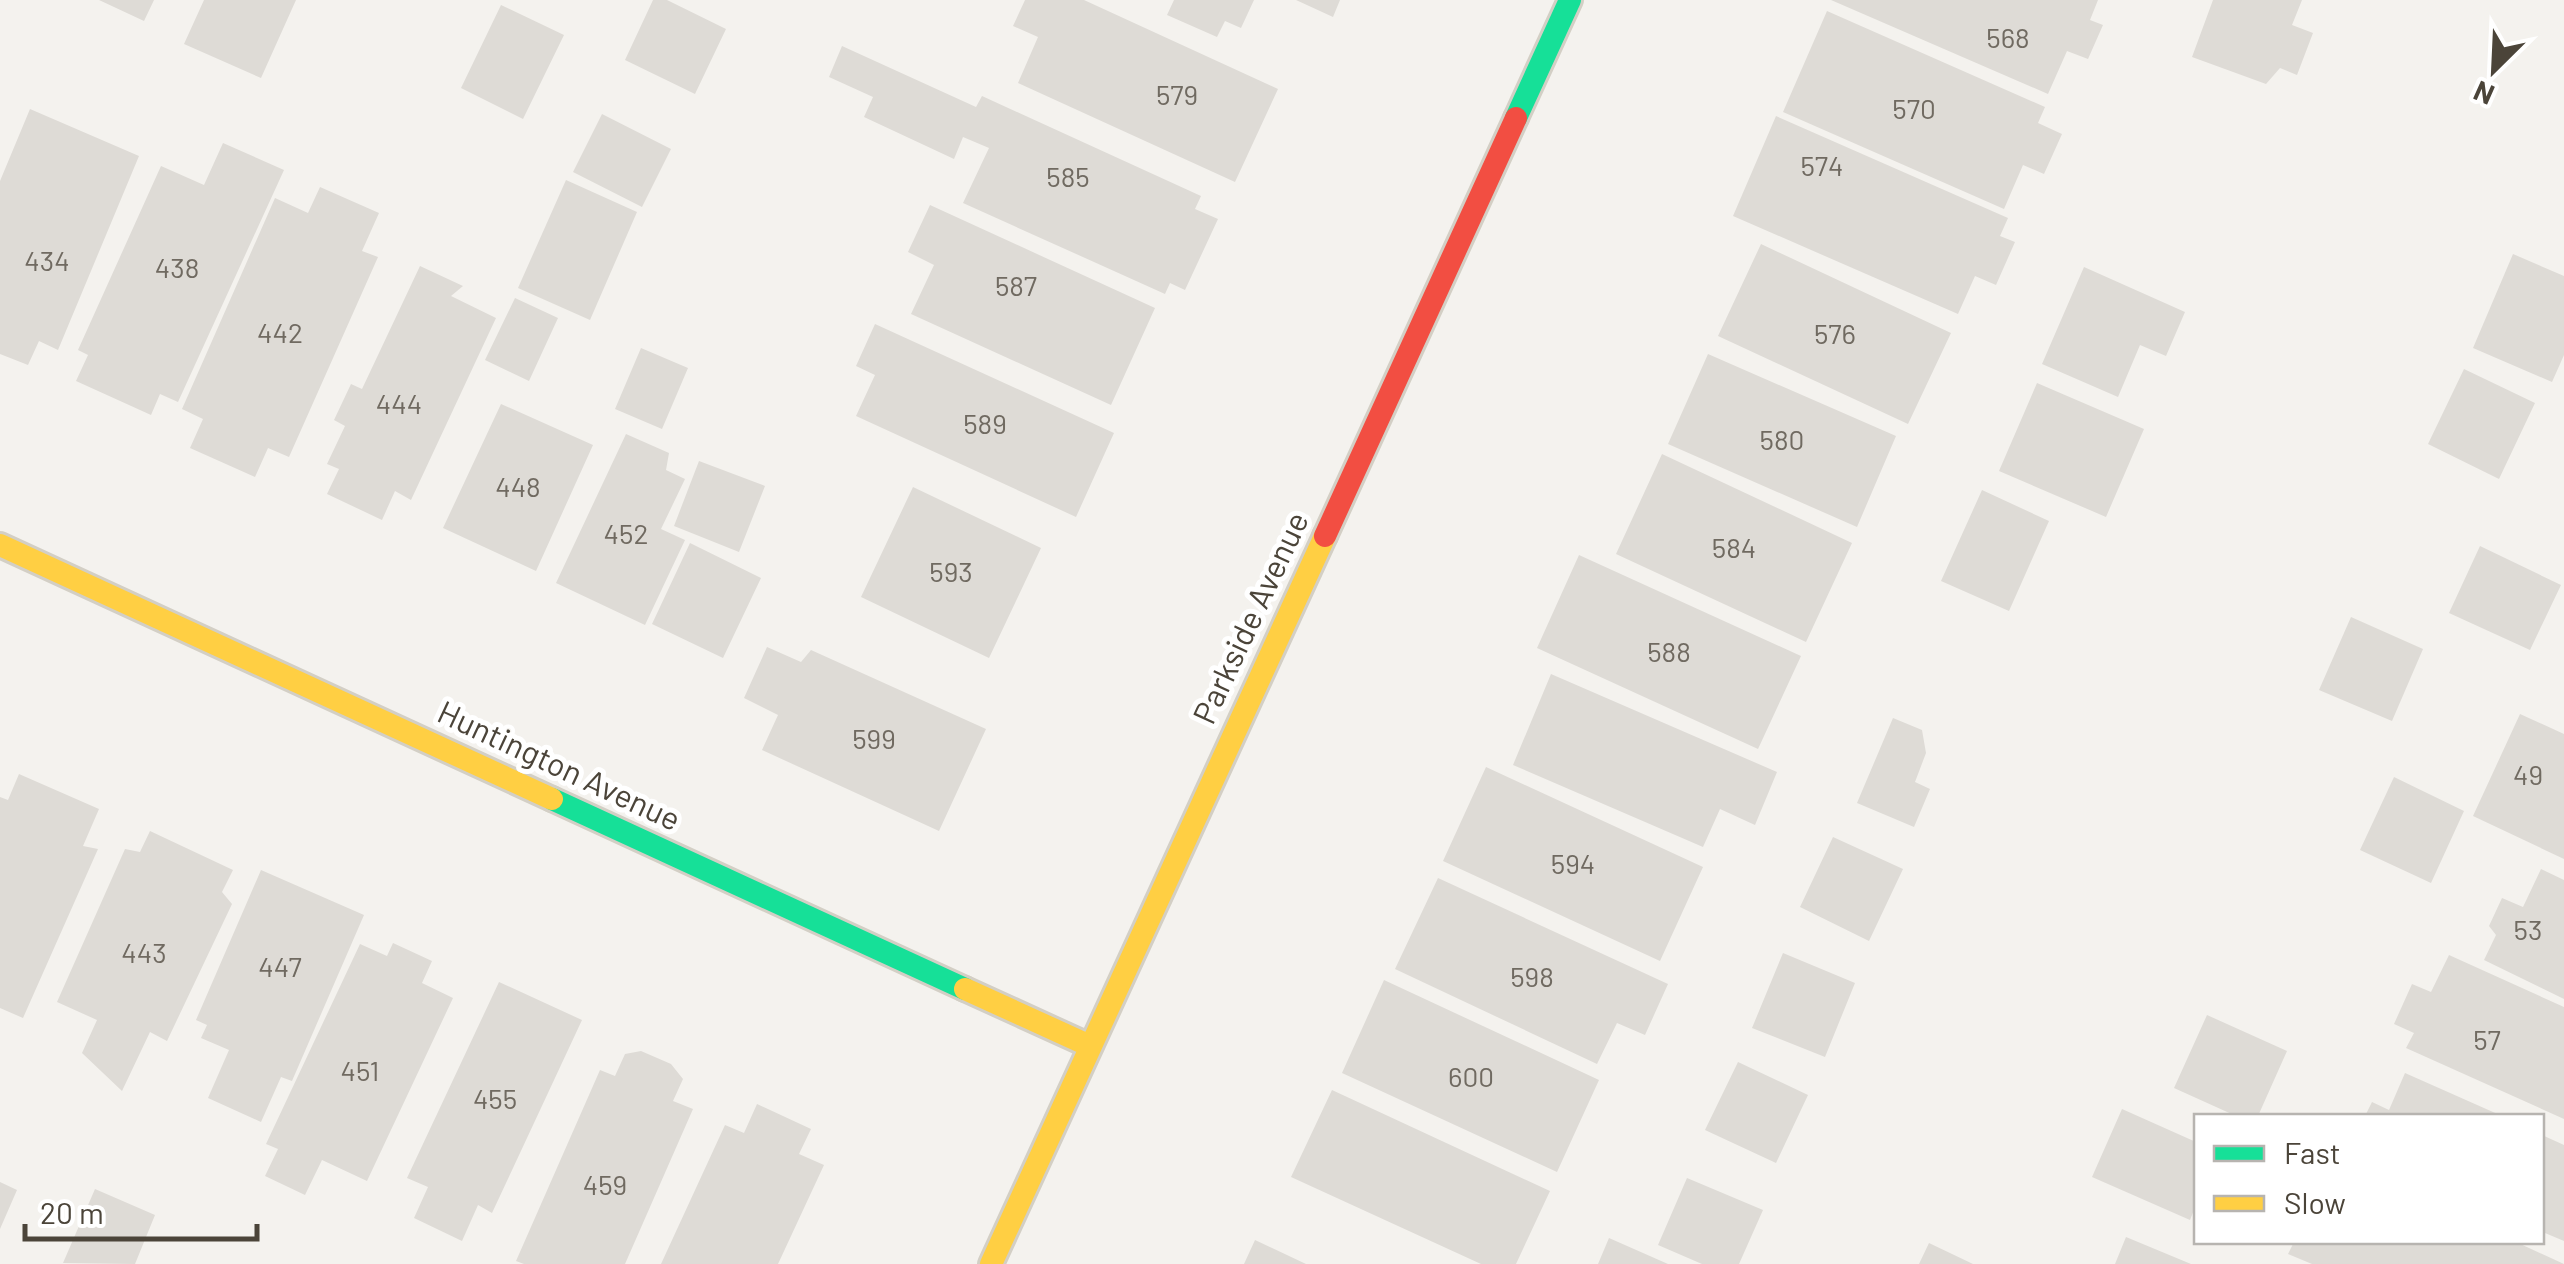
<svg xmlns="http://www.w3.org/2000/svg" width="2564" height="1264" viewBox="0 0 2564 1264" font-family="Barlow,sans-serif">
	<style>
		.building { fill: #dedbd6 }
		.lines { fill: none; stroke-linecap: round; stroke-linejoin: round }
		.fast-casing { stroke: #d3cfc5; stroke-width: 28 }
		.slow-casing { stroke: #d3cfc5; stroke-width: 28 }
		.jam-casing { stroke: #d3cfc5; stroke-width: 28 }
		.fast { stroke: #16e098; stroke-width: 22 }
		.slow { stroke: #ffcf43; stroke-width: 22 }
		.jam { stroke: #f24e42; stroke-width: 22 }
		.labels { text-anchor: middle; stroke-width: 10; stroke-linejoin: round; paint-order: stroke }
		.number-label { font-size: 28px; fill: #706a61 }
		.street-label { font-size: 32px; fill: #4b4439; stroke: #fff }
	</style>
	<rect width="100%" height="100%" fill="#f4f2ee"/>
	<path class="building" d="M 99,0 L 154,0 L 144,21 Z
		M 204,0 L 296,0 L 261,78 L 184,44 Z
		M 653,0 L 667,0 L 726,29 L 695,94 L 625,60 Z
		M 1025,0 L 1084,0 L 1278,89 L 1235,182 L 1018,83 L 1038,37 L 1013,26 Z
		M 1174,0 L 1254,0 L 1241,28 L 1225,21 L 1217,37 L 1167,15 Z
		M 1296,0 L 1340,0 L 1333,17 Z
		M 1831,0 L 2098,0 L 2090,20 L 2103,25 L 2088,59 L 2067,51 L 2048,94 Z
		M 2213,0 L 2302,0 L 2292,25 L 2313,33 L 2297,75 L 2280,68 L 2266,84 L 2192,57 Z
		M 501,5 L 564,35 L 523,119 L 461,88 Z
		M 1827,11 L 2045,107 L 2038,123 L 2062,134 L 2044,174 L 2023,165 L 2004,209 L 1783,112 Z
		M 842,46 L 976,107 L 982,96 L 1201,196 L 1195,209 L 1218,219 L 1185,290 L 1170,283 L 1165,294 L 963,203 L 989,148 L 963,137 L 954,159 L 864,117 L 873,97 L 829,77 Z
		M 30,109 L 139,156 L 58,350 L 39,341 L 28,365 L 0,354 L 0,181 Z
		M 602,114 L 671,149 L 642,207 L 573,172 Z
		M 1776,116 L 2008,218 L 2000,236 L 2015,242 L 1996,285 L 1975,276 L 1958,314 L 1733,216 Z
		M 223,143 L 284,170 L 178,402 L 160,394 L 151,415 L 76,381 L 88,355 L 78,350 L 161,166 L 204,185 Z
		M 566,180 L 637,212 L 590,320 L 518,288 Z
		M 320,187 L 379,213 L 362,251 L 378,257 L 289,457 L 268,448 L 255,477 L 190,448 L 203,419 L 182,409 L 275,198 L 308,213 Z
		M 930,205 L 1155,308 L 1111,405 L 911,314 L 934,265 L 908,252 Z
		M 1761,244 L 1951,333 L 1908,424 L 1718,336 Z
		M 2513,254 L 2564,276 L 2564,355 L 2552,382 L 2473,348 Z
		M 420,266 L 463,286 L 451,296 L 496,318 L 411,500 L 395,491 L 382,520 L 327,494 L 339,469 L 327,464 L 345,426 L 334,420 L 351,384 L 362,389 Z
		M 2084,267 L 2185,312 L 2166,356 L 2140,345 L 2118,397 L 2042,364 Z
		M 515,298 L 558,318 L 529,381 L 485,360 Z
		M 875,324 L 1114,433 L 1076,517 L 856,416 L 875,375 L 856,366 Z
		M 641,348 L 688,368 L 662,429 L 615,409 Z
		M 1708,354 L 1896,436 L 1857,527 L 1668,444 Z
		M 2464,369 L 2535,403 L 2499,479 L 2428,444 Z
		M 2037,383 L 2144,429 L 2106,517 L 1999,471 Z
		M 501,404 L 593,445 L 536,571 L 443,528 Z
		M 626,434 L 669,453 L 666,470 L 685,479 L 661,529 L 685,540 L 645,625 L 556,583 Z
		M 1662,454 L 1852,543 L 1806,642 L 1616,554 Z
		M 699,461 L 765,486 L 739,552 L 674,526 Z
		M 913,487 L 1041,548 L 989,658 L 861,597 Z
		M 1982,490 L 2049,521 L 2009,611 L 1941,581 Z
		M 690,543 L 761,578 L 723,658 L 652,624 Z
		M 2480,546 L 2561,585 L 2530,650 L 2449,613 Z
		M 1579,555 L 1801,656 L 1758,749 L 1537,648 Z
		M 2351,617 L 2423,649 L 2392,721 L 2319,690 Z
		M 767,647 L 801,662 L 811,650 L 986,729 L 939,831 L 762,750 L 778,715 L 744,698 Z
		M 1551,674 L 1777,772 L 1755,825 L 1720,809 L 1703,847 L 1513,765 Z
		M 2520,714 L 2564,734 L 2564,859 L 2473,816 Z
		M 1893,718 L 1922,730 L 1926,753 L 1915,782 L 1930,789 L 1914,827 L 1857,803 Z
		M 1486,767 L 1703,867 L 1660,961 L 1443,861 Z
		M 19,774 L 99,809 L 83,846 L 98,849 L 23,1018 L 0,1008 L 0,797 L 8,800 Z
		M 2394,777 L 2464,811 L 2431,883 L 2360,850 Z
		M 150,831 L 233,870 L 222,892 L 232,904 L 167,1041 L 150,1032 L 122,1091 L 82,1053 L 97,1020 L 57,1002 L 125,849 L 140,852 Z
		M 1833,837 L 1903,869 L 1869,941 L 1800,907 Z
		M 2541,869 L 2564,880 L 2564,999 L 2484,960 L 2496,935 L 2489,926 L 2502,898 L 2523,907 Z
		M 261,870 L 364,915 L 292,1081 L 281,1077 L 261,1122 L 208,1098 L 229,1050 L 201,1038 L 207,1025 L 196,1020 Z
		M 1438,878 L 1668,984 L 1645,1035 L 1617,1023 L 1597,1064 L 1395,969 Z
		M 393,943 L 432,961 L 422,983 L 453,998 L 367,1181 L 322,1160 L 305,1195 L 265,1176 L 278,1149 L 266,1144 L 360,944 L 387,956 Z
		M 1783,953 L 1855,983 L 1825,1057 L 1752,1028 Z
		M 2449,955 L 2564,1007 L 2564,1119 L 2406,1048 L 2414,1033 L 2394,1024 L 2412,984 L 2431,992 Z
		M 1384,980 L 1599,1080 L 1557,1172 L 1342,1073 Z
		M 499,982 L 582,1020 L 492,1213 L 478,1205 L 462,1241 L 414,1218 L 428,1187 L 407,1178 Z
		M 2207,1015 L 2287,1051 L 2258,1116 L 2236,1116 L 2174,1088 Z
		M 641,1051 L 671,1064 L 683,1079 L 673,1101 L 693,1109 L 625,1264 L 524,1264 L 516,1261 L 600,1070 L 615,1076 L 625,1054 Z
		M 1738,1062 L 1808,1095 L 1776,1163 L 1705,1130 Z
		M 2405,1073 L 2502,1116 L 2365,1116 L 2372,1102 L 2389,1110 Z
		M 1332,1090 L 1550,1191 L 1516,1264 L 1481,1264 L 1291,1177 Z
		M 757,1104 L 811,1129 L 799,1154 L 824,1165 L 778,1264 L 661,1264 L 725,1125 L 744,1133 Z
		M 2122,1109 L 2196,1142 L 2196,1205 L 2190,1220 L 2092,1177 Z
		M 2542,1135 L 2564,1145 L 2564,1241 L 2545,1233 L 2542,1242 Z
		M 1687,1178 L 1763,1210 L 1739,1264 L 1702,1264 L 1658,1245 Z
		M 0,1182 L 17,1190 L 0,1229 Z
		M 95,1189 L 155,1215 L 135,1264 L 63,1263 Z
		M 2126,1237 L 2191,1264 L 2115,1264 Z
		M 1609,1238 L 1668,1264 L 1598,1264 Z
		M 1255,1240 L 1306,1264 L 1244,1264 Z
		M 2294,1242 L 2516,1242 L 2564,1264 L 2312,1264 L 2288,1254 Z
		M 1929,1243 L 1973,1264 L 1919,1264 Z"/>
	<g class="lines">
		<g class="fast-casing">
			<path id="fast" d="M 1516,118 L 1570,0
				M 552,799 L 965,989"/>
		</g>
		<g class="slow-casing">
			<path id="slow" d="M 0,545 L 552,799
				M 965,989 L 1090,1046
				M 991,1264 L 1325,536"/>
		</g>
		<g class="jam-casing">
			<path id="jam" d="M 1325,536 L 1516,118"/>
		</g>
		<use href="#fast" class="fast"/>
		<use href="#slow" class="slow"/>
		<use href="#jam" class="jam"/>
	</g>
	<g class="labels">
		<g class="number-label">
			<text x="2008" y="48">568</text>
			<text x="1177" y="105">579</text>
			<text x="1914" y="119">570</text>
			<text x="1822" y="176">574</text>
			<text x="1068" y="187">585</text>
			<text x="47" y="271">434</text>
			<text x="177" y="278">438</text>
			<text x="1016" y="296">587</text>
			<text x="280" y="343">442</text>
			<text x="1835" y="344">576</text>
			<text x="399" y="414">444</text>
			<text x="985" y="434">589</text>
			<text x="1782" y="450">580</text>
			<text x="518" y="497">448</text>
			<text x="626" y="544">452</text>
			<text x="1734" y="558">584</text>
			<text x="951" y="582">593</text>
			<text x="1669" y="662">588</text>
			<text x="874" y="749">599</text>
			<text x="2528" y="785">49</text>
			<text x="1573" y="874">594</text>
			<text x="2528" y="940">53</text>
			<text x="144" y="963">443</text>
			<text x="280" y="977">447</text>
			<text x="1532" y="987">598</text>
			<text x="2487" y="1050">57</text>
			<text x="360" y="1081">451</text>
			<text x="1471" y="1087">600</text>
			<text x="495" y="1109">455</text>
			<text x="605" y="1195">459</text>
		</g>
		<g class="street-label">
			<text transform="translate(1251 618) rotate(-65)" y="11">Parkside Avenue</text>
			<text transform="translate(559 766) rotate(25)" y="11">Huntington Avenue</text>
		</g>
	</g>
	<rect x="2194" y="1114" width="350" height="130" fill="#ffffff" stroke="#b7b4b0" stroke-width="2.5"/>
	<rect x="2214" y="1146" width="50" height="15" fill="#16e098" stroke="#b7b4b0" stroke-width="2.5"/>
	<text x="2284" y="1164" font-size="30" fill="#4b4439">Fast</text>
	<rect x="2214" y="1196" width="50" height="15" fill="#ffcf43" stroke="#b7b4b0" stroke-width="2.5"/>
	<text x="2284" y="1214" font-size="30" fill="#4b4439">Slow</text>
	<g transform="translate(2494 70) rotate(204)" stroke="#ffffff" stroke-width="8" paint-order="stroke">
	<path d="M0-8L18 38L0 25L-18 38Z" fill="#4b4439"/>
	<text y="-15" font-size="28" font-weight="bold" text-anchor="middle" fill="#4b4439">N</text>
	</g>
	<path d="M25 1224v15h232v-15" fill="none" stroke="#4b4439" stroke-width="5"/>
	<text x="40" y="1224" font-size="30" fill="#4b4439" stroke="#ffffff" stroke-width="8" paint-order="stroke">20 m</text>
</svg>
